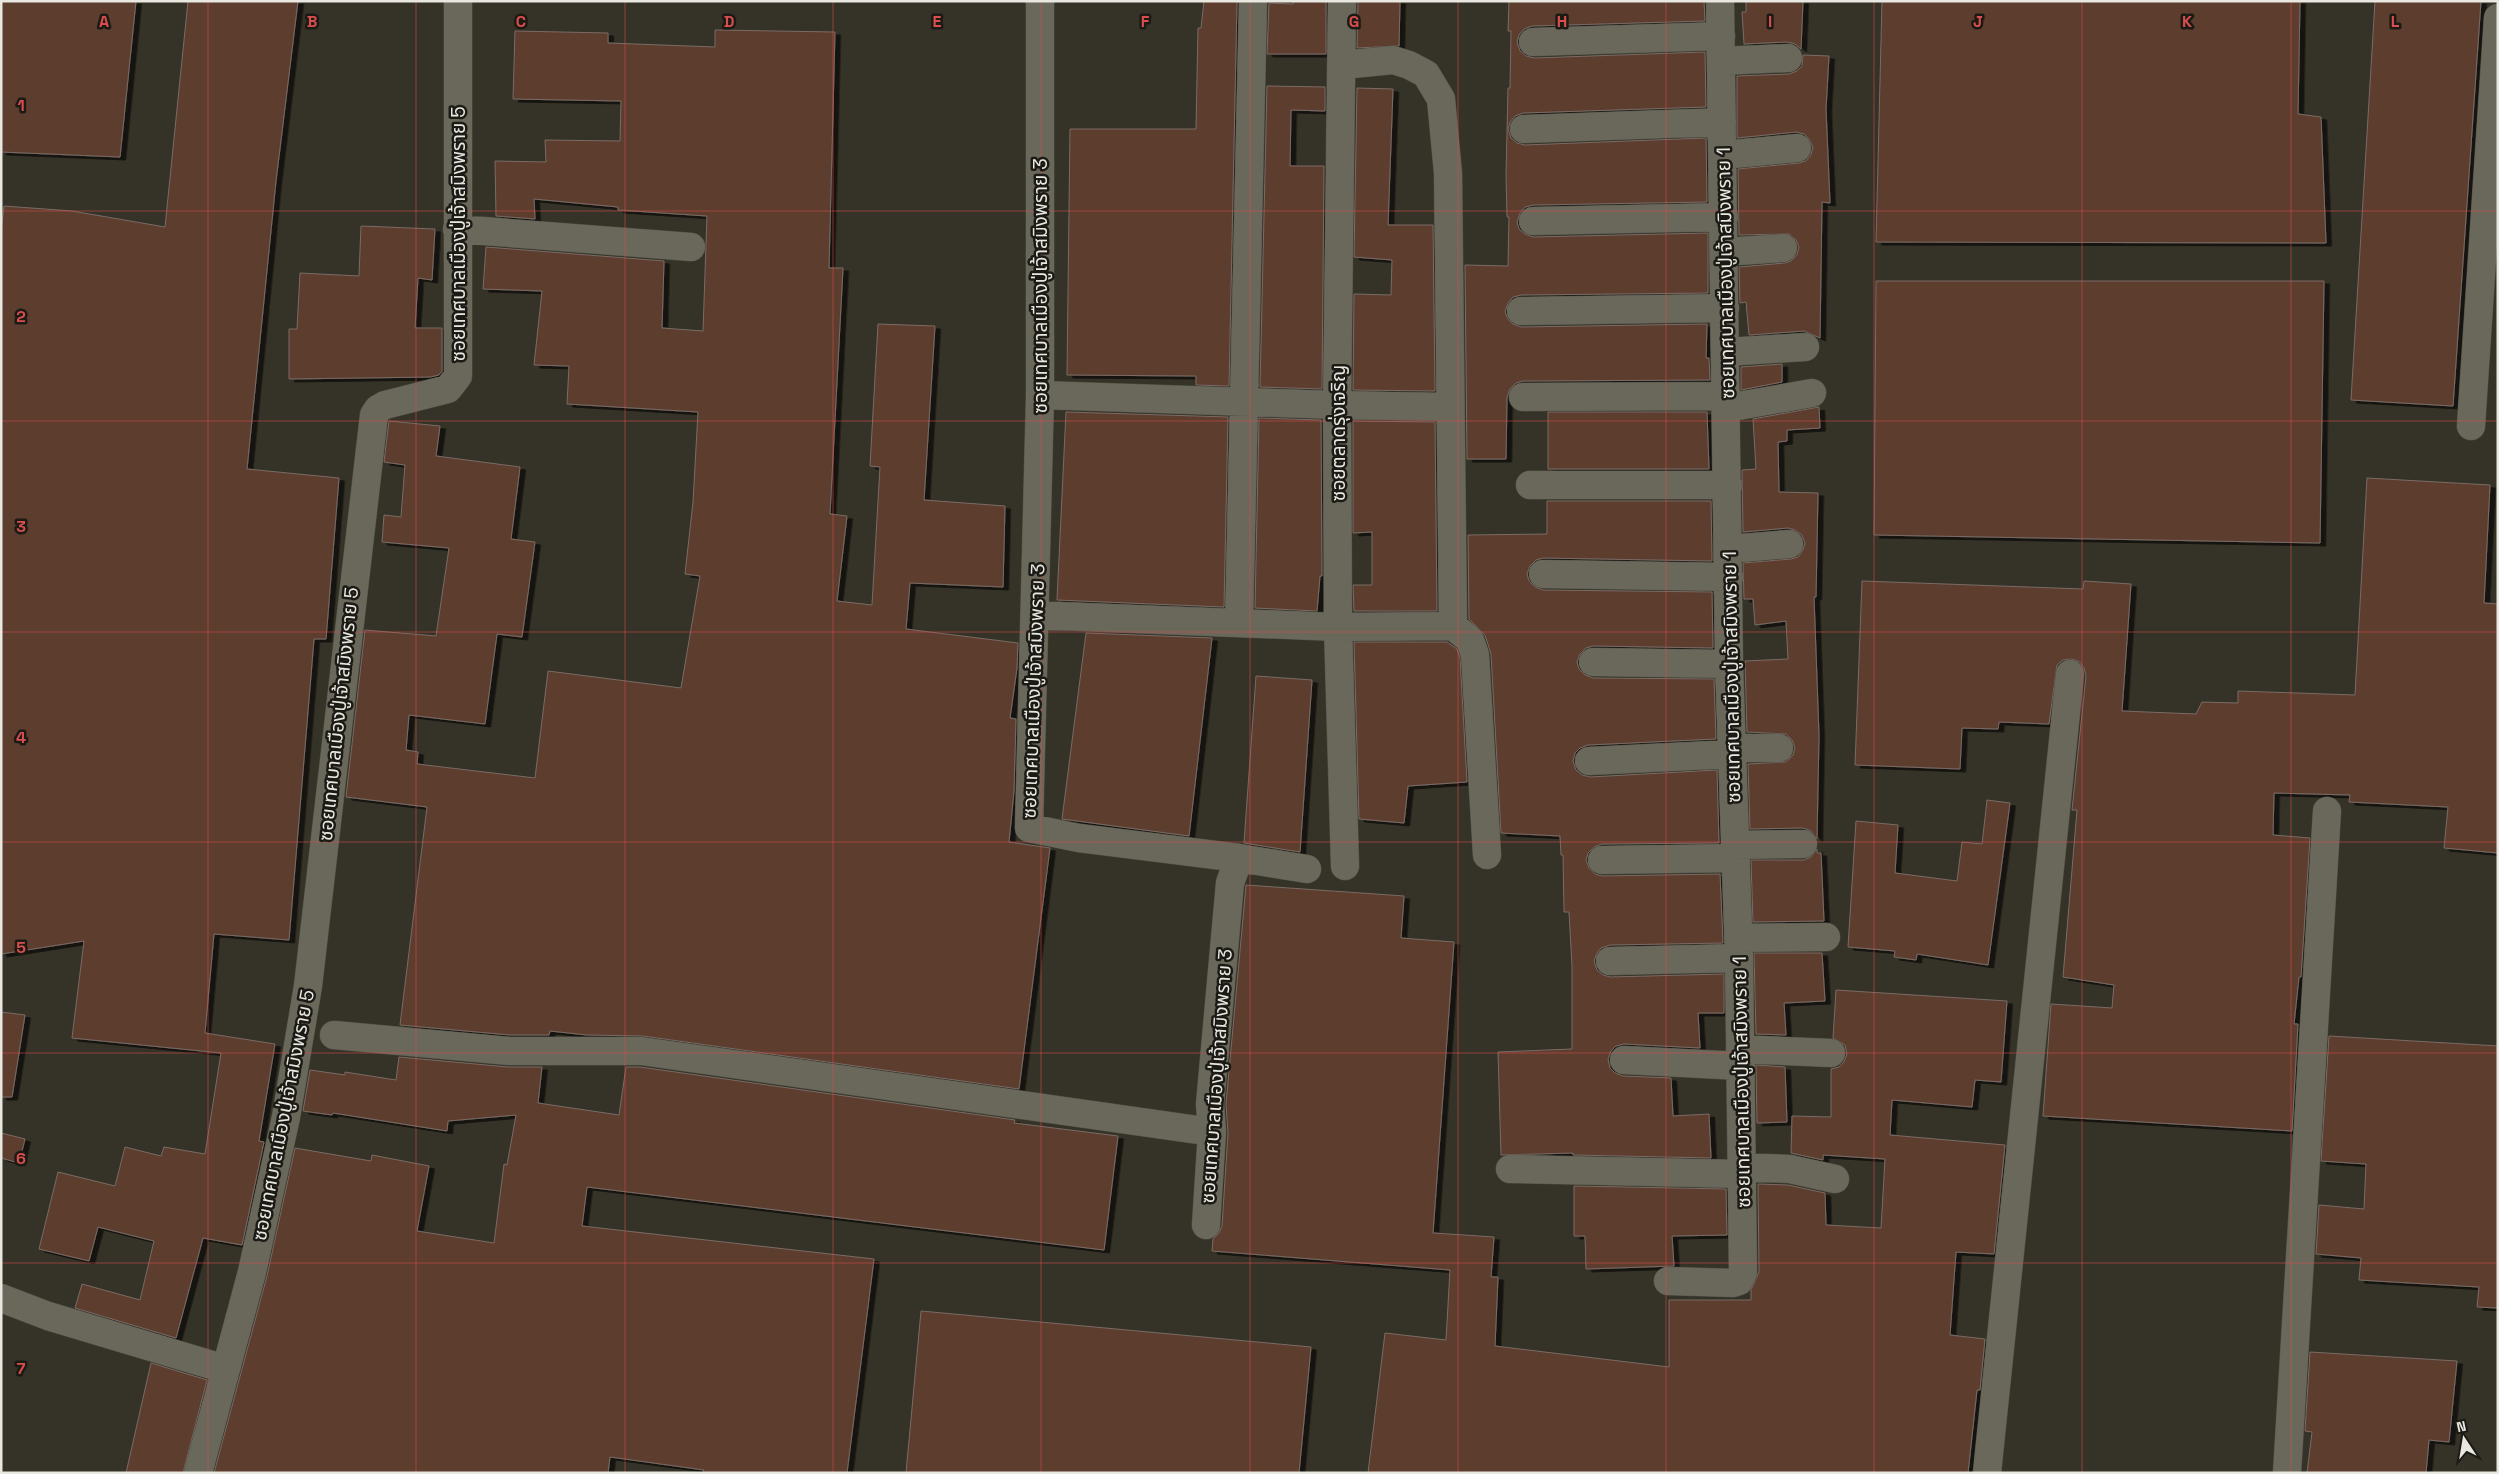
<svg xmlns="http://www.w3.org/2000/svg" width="2499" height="1474" viewBox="0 0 2499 1474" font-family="'Space Grotesk','Noto Sans Thai',sans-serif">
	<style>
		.building { fill: #5d3d2f; stroke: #7a6b65; filter: url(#shadow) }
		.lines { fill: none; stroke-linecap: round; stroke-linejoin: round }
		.minor-casing { stroke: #515045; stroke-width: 29 }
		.minor { stroke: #6a685b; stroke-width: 28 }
		.grid { fill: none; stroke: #da4e4d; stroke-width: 1; stroke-opacity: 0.55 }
		.labels { text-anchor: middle; stroke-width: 5; stroke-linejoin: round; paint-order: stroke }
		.street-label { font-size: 19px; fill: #e9e8e0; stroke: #1b1a15 }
		.grid-label { font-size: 16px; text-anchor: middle; font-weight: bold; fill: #da4e4d; stroke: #1b1a15; stroke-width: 5; stroke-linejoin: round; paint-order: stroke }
	</style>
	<defs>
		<filter id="shadow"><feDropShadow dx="5.5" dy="3" stdDeviation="0" flood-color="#0009"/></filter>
	</defs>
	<rect width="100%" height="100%" fill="#353327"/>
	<path class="building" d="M 1,1 L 136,1 L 120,157 L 1,152 Z
		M 188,1 L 298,1 L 276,181 L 247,469 L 339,478 L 326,639 L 314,639 L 289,940 L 214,934 L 205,1033 L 275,1044 L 259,1141 L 264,1142 L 242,1245 L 203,1238 L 176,1338 L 75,1308 L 82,1284 L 140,1300 L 154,1241 L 98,1227 L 89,1261 L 39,1249 L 58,1172 L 115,1186 L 125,1147 L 161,1156 L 164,1147 L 205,1154 L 221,1053 L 72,1038 L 84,941 L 1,954 L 1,232 L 4,206 L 72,211 L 165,227 Z
		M 1204,1 L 1237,1 L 1229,386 L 1196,385 L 1196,376 L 1067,375 L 1070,129 L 1196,129 L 1198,28 L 1201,28 Z
		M 1293,1 L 1326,1 L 1326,54 L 1267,54 L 1269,3 L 1293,4 Z
		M 1358,1 L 1400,1 L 1399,46 L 1357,48 Z
		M 1509,1 L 1704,1 L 1705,21 L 1532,26 L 1524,29 L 1519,35 L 1517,42 L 1520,51 L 1526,56 L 1534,58 L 1705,52 L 1706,107 L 1523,113 L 1515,116 L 1510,122 L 1508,129 L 1511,138 L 1517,143 L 1525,145 L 1706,138 L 1707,202 L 1533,205 L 1525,207 L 1520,213 L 1517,222 L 1519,229 L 1525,234 L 1533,237 L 1708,233 L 1708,293 L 1521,295 L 1513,297 L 1508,303 L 1505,312 L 1508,319 L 1513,324 L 1521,327 L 1707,324 L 1706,358 L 1709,358 L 1710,380 L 1523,381 L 1516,383 L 1510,389 L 1507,397 L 1506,459 L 1467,459 L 1465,265 L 1508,266 L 1509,217 L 1507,217 L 1506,175 L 1508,88 L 1510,88 L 1511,31 L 1508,31 Z
		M 1746,1 L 1803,1 L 1801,49 L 1795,44 L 1787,42 L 1744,44 L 1742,12 L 1746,12 Z
		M 1882,1 L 2300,1 L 2298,114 L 2321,117 L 2326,243 L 1876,242 Z
		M 2375,1 L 2481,1 L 2453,406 L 2351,400 Z
		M 715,30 L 835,32 L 829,268 L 843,268 L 830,514 L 847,516 L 837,601 L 872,605 L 880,467 L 870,466 L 878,324 L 935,326 L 924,500 L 1005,506 L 1003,587 L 910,583 L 906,629 L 1018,643 L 1017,668 L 1010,718 L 1016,719 L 1014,791 L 1009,842 L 1050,848 L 1019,1089 L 643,1036 L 587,1035 L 550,1031 L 549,1035 L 510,1035 L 400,1025 L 427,807 L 346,797 L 365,630 L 436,636 L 449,548 L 382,542 L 384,515 L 401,517 L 405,465 L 384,462 L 389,421 L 440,426 L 436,456 L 520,467 L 511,539 L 535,542 L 522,637 L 497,634 L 485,724 L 409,715 L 406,750 L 418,752 L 417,764 L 535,778 L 548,671 L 681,688 L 700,576 L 685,574 L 693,502 L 698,412 L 567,404 L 569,366 L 534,365 L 542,291 L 483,289 L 486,247 L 664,261 L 662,328 L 703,331 L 707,216 L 618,210 L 618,207 L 534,199 L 535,219 L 496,216 L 495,161 L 546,162 L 545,140 L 620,141 L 621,101 L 513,99 L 515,31 L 608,33 L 608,43 L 715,47 Z
		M 1803,55 L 1829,56 L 1826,109 L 1830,203 L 1822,202 L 1820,338 L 1804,331 L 1749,335 L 1746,302 L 1740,303 L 1739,267 L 1785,263 L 1791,261 L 1797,255 L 1799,247 L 1796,240 L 1789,234 L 1739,235 L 1738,169 L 1799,163 L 1806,161 L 1811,155 L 1813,147 L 1809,139 L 1804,134 L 1796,132 L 1737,138 L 1737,76 L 1789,74 L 1797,71 L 1802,66 Z
		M 1267,86 L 1325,87 L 1325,111 L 1291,110 L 1290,166 L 1324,166 L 1322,389 L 1260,387 Z
		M 1357,88 L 1393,89 L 1388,225 L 1433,225 L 1435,391 L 1353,390 L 1354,294 L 1391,295 L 1392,260 L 1354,257 Z
		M 361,226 L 435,229 L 432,280 L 418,278 L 415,328 L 442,328 L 442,371 L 439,375 L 430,377 L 289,379 L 289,329 L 297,329 L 300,273 L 359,276 Z
		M 1876,281 L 2324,281 L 2320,543 L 1874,535 Z
		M 1782,364 L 1782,382 L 1741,390 L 1741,367 Z
		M 1819,407 L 1820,428 L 1787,430 L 1787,441 L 1778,442 L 1779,492 L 1818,493 L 1816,597 L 1814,597 L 1819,735 L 1817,839 L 1811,831 L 1803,828 L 1750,829 L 1748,764 L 1786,762 L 1793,755 L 1795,748 L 1792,740 L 1786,734 L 1747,732 L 1745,661 L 1788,659 L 1786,621 L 1755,625 L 1753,599 L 1744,599 L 1743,563 L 1791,559 L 1798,557 L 1803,550 L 1805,543 L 1802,535 L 1795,530 L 1788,528 L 1743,532 L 1742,470 L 1756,469 L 1753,419 Z
		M 1066,412 L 1228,417 L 1224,607 L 1057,600 Z
		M 1548,412 L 1707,412 L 1709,469 L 1548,469 Z
		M 1259,418 L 1321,420 L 1322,576 L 1320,576 L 1317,611 L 1255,608 Z
		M 1353,421 L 1435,422 L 1437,611 L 1354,611 L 1353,585 L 1372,585 L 1372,532 L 1353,533 Z
		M 2367,478 L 2490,485 L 2484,603 L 2498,604 L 2498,853 L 2444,848 L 2448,807 L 2349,802 L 2350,795 L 2274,793 L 2273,835 L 2310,838 L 2301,977 L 2299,977 L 2294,1024 L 2298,1024 L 2292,1131 L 2043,1116 L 2051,1004 L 2112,1008 L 2114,985 L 2063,977 L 2077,810 L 2072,810 L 2086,676 L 2084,668 L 2080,662 L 2072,659 L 2063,660 L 2057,665 L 2049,724 L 1999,722 L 1998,729 L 1962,728 L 1960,769 L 1855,765 L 1862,581 L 2083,589 L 2084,581 L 2131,584 L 2122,711 L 2196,714 L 2202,702 L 2238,703 L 2238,691 L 2355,695 Z
		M 1547,501 L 1711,501 L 1712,561 L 1543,558 L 1536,560 L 1530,566 L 1527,574 L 1529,581 L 1535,587 L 1543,590 L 1712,592 L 1713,648 L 1593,646 L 1586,648 L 1580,654 L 1577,662 L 1579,669 L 1585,675 L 1593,678 L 1714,679 L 1716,739 L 1588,745 L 1580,748 L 1575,753 L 1573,761 L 1576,770 L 1582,775 L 1590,777 L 1717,770 L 1719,843 L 1602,844 L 1594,847 L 1588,853 L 1586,860 L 1589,868 L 1595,874 L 1602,876 L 1720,874 L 1723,943 L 1610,945 L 1601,948 L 1597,953 L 1594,961 L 1597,970 L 1603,975 L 1610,977 L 1724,974 L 1724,1013 L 1698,1013 L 1700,1048 L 1624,1044 L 1616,1046 L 1611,1051 L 1608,1059 L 1610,1068 L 1615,1073 L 1623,1076 L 1671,1078 L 1673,1116 L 1709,1114 L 1711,1158 L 1573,1155 L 1573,1153 L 1501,1155 L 1498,1052 L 1572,1049 L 1572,966 L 1569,912 L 1564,912 L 1563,855 L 1561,855 L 1560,836 L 1501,833 L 1491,654 L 1485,635 L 1469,619 L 1468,535 L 1547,534 Z
		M 1086,633 L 1212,638 L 1189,836 L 1062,819 Z
		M 1354,642 L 1447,642 L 1457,649 L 1460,658 L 1467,782 L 1408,786 L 1404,823 L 1359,819 Z
		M 1256,676 L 1312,680 L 1300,852 L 1244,843 Z
		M 1987,800 L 2010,803 L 1988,965 L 1917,954 L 1916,960 L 1894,957 L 1895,951 L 1848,947 L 1856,821 L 1898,825 L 1895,873 L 1957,881 L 1962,842 L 1982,844 Z
		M 1817,849 L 1817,853 L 1821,853 L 1824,921 L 1753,922 L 1751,860 L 1804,860 L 1811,857 Z
		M 1246,885 L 1404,896 L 1401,938 L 1454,942 L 1433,1233 L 1494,1237 L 1491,1277 L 1498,1277 L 1495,1346 L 1669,1367 L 1669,1300 L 1751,1300 L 1751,1290 L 1759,1272 L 1758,1184 L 1788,1185 L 1825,1193 L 1826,1225 L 1881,1228 L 1885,1159 L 1823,1155 L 1823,1160 L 1791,1153 L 1792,1116 L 1831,1117 L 1831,1069 L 1839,1067 L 1844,1062 L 1847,1054 L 1845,1045 L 1833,1038 L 1836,990 L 2007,1001 L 2001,1082 L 1975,1080 L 1972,1107 L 1892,1100 L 1890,1135 L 2005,1145 L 1994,1254 L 1956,1252 L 1950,1335 L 1985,1339 L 1980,1390 L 1977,1390 L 1968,1473 L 1368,1473 L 1385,1333 L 1446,1340 L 1450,1270 L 1212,1251 L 1213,1239 L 1219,1233 L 1222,1226 L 1228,1133 L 1226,1104 Z
		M 1754,953 L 1822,953 L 1825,1001 L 1784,1003 L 1786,1035 L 1756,1034 Z
		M 1,1012 L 25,1015 L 12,1097 L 1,1097 Z
		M 2329,1036 L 2498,1046 L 2498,1308 L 2477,1307 L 2479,1287 L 2359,1280 L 2361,1258 L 2316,1254 L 2319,1205 L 2364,1209 L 2366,1164 L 2321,1161 Z
		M 399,1057 L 508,1067 L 542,1067 L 538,1103 L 619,1115 L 626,1067 L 640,1067 L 1015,1120 L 1014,1123 L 1118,1136 L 1104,1250 L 587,1187 L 582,1226 L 874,1259 L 847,1473 L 703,1473 L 704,1470 L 610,1457 L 608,1473 L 214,1473 L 267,1276 L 295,1148 L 371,1161 L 372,1155 L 429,1166 L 417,1231 L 494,1243 L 504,1164 L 507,1165 L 516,1115 L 448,1121 L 447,1131 L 333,1113 L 332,1115 L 303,1111 L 310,1070 L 345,1075 L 345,1072 L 396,1080 Z
		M 1756,1065 L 1785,1067 L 1787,1122 L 1757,1123 Z
		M 1,1133 L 25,1139 L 19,1163 L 1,1158 Z
		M 1574,1186 L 1726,1189 L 1727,1235 L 1672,1236 L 1674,1266 L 1586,1269 L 1585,1236 L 1574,1236 Z
		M 921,1311 L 1311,1347 L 1299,1473 L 906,1473 Z
		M 2310,1352 L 2457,1361 L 2449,1442 L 2429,1440 L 2426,1473 L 2307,1473 L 2312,1432 L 2305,1431 Z
		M 151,1363 L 207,1380 L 183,1473 L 126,1473 Z"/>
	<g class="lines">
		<g class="minor-casing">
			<path id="minor" d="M 1040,1 L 1040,395 L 1029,828 L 1079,838 L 1239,858 L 1230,883 L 1210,1104 L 1212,1132 L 1206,1225
				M 1342,1 L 1337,405 L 1338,627 L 1345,866
				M 1533,42 L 1721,36
				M 1721,61 L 1788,58
				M 1342,65 L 1393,60 L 1409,65 L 1426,74 L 1441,99 L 1448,173 L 1453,626
				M 1524,129 L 1722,122
				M 1723,155 L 1797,148
				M 1533,221 L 1724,217
				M 457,229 L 691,247
				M 1724,252 L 1783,248
				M 1521,311 L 1725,308
				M 1726,352 L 1805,347
				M 1040,395 L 1337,405 L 1450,407
				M 1523,397 L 1727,396
				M 1727,408 L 1812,393
				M 2471,426 L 2498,18
				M 1530,485 L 1728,485
				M 1729,549 L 1789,544
				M 1543,574 L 1729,577
				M 1035,615 L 1338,627 L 1453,626 L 1470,640 L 1475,655 L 1487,855
				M 1239,623 L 1253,1
				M 1593,662 L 1729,664
				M 1732,748 L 1779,748
				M 1589,761 L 1732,754
				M 1735,845 L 1803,844
				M 1239,858 L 1307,869
				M 1602,860 L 1736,858
				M 1739,938 L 1826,937
				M 1610,961 L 1739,958
				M 334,1035 L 509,1051 L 641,1051 L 1212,1132
				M 1740,1049 L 1831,1053
				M 1624,1060 L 1741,1066
				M 1742,1167 L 1790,1169 L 1835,1179
				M 1510,1169 L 1742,1174
				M 1668,1281 L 1733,1283 L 1739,1281 L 1743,1272 L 1739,958 L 1729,664 L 1720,1
				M 1,1298 L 48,1316 L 225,1369
				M 198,1473 L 252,1272 L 286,1117 L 308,986 L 374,415 L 378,409 L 385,405 L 448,389 L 458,376 L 458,1
				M 1987,1473 L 2070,674
				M 2287,1473 L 2327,811"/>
		</g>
		<use href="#minor" class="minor"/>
	</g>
	<path class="grid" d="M 208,1 L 208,1473M 416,1 L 416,1473M 625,1 L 625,1473M 833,1 L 833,1473M 1041,1 L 1041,1473M 1250,1 L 1250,1473M 1458,1 L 1458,1473M 1666,1 L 1666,1473M 1874,1 L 1874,1473M 2082,1 L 2082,1473M 2291,1 L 2291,1473M 1,211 L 2498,211M 1,421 L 2498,421M 1,632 L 2498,632M 1,842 L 2498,842M 1,1053 L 2498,1053M 1,1263 L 2498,1263"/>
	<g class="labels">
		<g class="street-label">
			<text transform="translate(458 234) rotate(-90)" y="7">ซอยเทศบาลเมืองปู่เจ้าสมิงพราย 5</text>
			<text transform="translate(1725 273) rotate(-91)" y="7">ซอยเทศบาลเมืองปู่เจ้าสมิงพราย 1</text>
			<text transform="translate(1040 286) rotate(-90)" y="7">ซอยเทศบาลเมืองปู่เจ้าสมิงพราย 3</text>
			<text transform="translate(1338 433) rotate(-90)" y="7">ซอยตลาดรุ่งเจริญ</text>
			<text transform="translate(1731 677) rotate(-91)" y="7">ซอยเทศบาลเมืองปู่เจ้าสมิงพราย 1</text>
			<text transform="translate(1033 691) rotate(-88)" y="7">ซอยเทศบาลเมืองปู่เจ้าสมิงพราย 3</text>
			<text transform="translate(338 714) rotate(-84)" y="7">ซอยเทศบาลเมืองปู่เจ้าสมิงพราย 5</text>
			<text transform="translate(1216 1076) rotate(-86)" y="7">ซอยเทศบาลเมืองปู่เจ้าสมิงพราย 3</text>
			<text transform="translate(1741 1082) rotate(-91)" y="7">ซอยเทศบาลเมืองปู่เจ้าสมิงพราย 1</text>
			<text transform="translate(283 1115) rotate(-79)" y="7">ซอยเทศบาลเมืองปู่เจ้าสมิงพราย 5</text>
		</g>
	</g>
	<g class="grid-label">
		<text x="104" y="27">A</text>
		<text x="312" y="27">B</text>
		<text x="521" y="27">C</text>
		<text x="729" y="27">D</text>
		<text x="937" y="27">E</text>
		<text x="1145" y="27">F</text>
		<text x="1354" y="27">G</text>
		<text x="1562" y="27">H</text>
		<text x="1770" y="27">I</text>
		<text x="1978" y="27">J</text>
		<text x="2187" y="27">K</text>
		<text x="2395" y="27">L</text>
		<text x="21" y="111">1</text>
		<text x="21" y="322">2</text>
		<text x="21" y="532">3</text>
		<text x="21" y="743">4</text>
		<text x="21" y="953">5</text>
		<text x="21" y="1164">6</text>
		<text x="21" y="1374">7</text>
	</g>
	<rect width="2499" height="1474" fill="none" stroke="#e9e8e0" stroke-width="5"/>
	<g transform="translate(2464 1439) rotate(348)" stroke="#1b1a15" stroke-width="4" paint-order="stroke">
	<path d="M0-4L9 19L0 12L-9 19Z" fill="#e9e8e0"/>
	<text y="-8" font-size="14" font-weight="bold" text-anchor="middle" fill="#e9e8e0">N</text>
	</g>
</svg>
